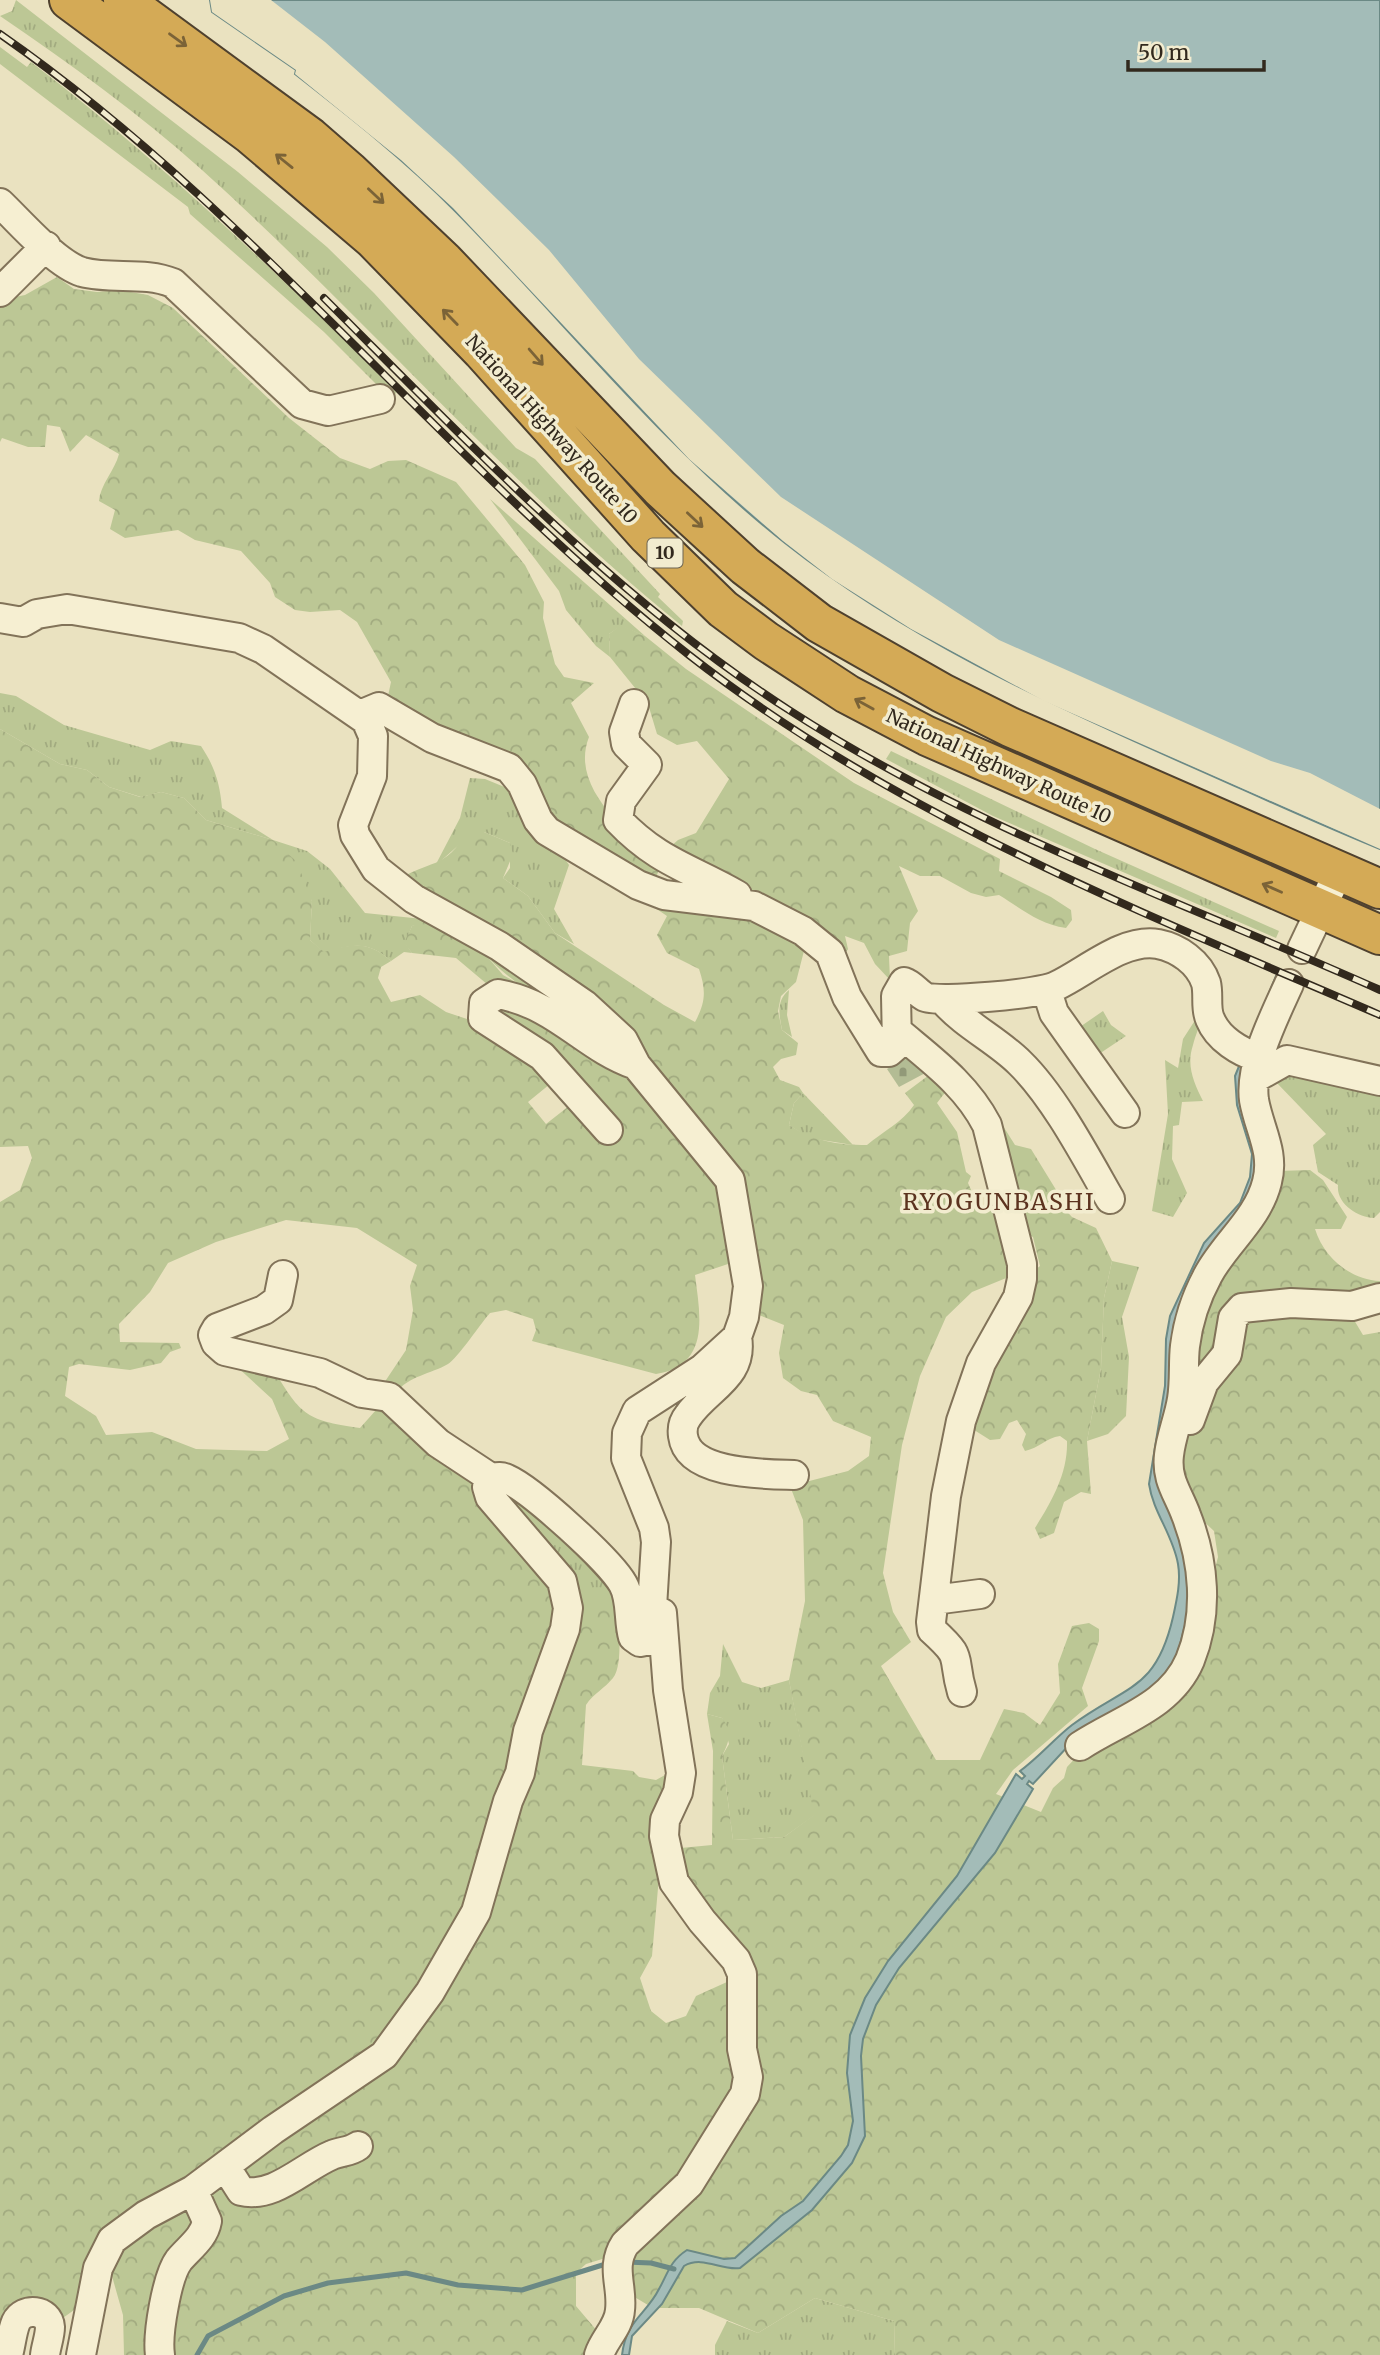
<svg xmlns="http://www.w3.org/2000/svg" width="1380" height="2355" viewBox="0 0 1380 2355" font-family="Merriweather,serif">
	<style>
		.grass { fill: url(#grass-tufts) }
		.forest { fill: url(#forest-crowns) }
		.cemetery { fill: url(#cemetery-stones) }
		.water { fill: #a3bcb8; stroke: #6b8985; stroke-width: 2 }
		.pier { fill: #eae2c0 }
		.lines { fill: none; stroke-linecap: round; stroke-linejoin: round }
		.stream { stroke: #6b8985; stroke-width: 5 }
		.minor-casing { stroke: #827359; stroke-width: 32 }
		.highway-casing { stroke: #4f412e; stroke-width: 42 }
		.minor { stroke: #f6efd2; stroke-width: 28 }
		.highway { stroke: #d4aa56; stroke-width: 38 }
		.rail-casing { stroke: #32291d; stroke-width: 8 }
		.rail { stroke: #f2eccf; stroke-width: 5; stroke-dasharray: 16; stroke-linecap: butt }
		.oneway { stroke: #7b6337 }
		.labels { text-anchor: middle; stroke-width: 7; stroke-linejoin: round; paint-order: stroke }
		.shield { fill: #f2eccf; stroke: #6c6452; stroke-width: 2 }
		.shield-label { font-size: 18px; font-weight: bold; fill: #32291d }
		.street-label { font-size: 19px; fill: #32291d; stroke: #f2eccf }
		.quarter-label { font-size: 23px; letter-spacing: 2px; fill: #5c331f; stroke: #f2eccf }
	</style>
	<defs>
		<pattern id="grass-tufts" width="24" height="20" patternUnits="userSpaceOnUse" patternTransform="scale(1.75)"><rect width="24" height="20" fill="#bcc795"/><path d="M3 7l-1-3M5 7V3M7 7l1-3M15 17l-1-3M17 17v-4M19 17l1-3" fill="none" stroke="#a2ab80"/></pattern>
		<pattern id="forest-crowns" width="20" height="18" patternUnits="userSpaceOnUse" patternTransform="scale(1.75)"><rect width="20" height="18" fill="#bcc795"/><path d="M2 6a3 3 0 1 1 6 0M12 15a3 3 0 1 1 6 0" fill="none" stroke="#a2ab80"/></pattern>
		<pattern id="cemetery-stones" width="16" height="16" patternUnits="userSpaceOnUse" patternTransform="scale(1.75)"><rect width="16" height="16" fill="#b3bc94"/><path d="M2 7V4a2 2 0 0 1 4 0v3zM10 15v-3a2 2 0 0 1 4 0v3z" fill="#929978"/></pattern>
	</defs>
	<rect width="100%" height="100%" fill="#eae2c0"/>
	<path class="grass" d="M 16,0 L 238,172 L 327,247 L 374,293 L 516,448 L 535,459 L 660,594 L 658,597 L 683,621 L 682,626 C 510,487 366,318 202,170 C 139,113 70,64 0,16 L 12,11 Z
		M 0,47 L 27,67 L 31,62 C 162,162 280,275 396,392 L 395,396 L 387,395 L 324,332 L 190,214 L 188,207 L 0,64 Z
		M 490,499 L 645,636 L 621,626 L 609,634 L 610,657 L 596,646 L 566,610 L 559,591 Z
		M 0,693 L 16,696 L 64,725 L 150,750 L 171,741 L 201,746 C 215,767 220,784 222,808 L 273,840 L 307,851 L 330,869 L 365,913 L 442,921 L 412,926 L 405,943 L 412,953 L 404,952 L 391,961 C 368,940 352,944 324,953 L 310,940 L 312,901 L 273,840 L 206,820 L 184,798 L 161,792 L 141,797 L 109,787 L 87,770 L 60,764 L 0,729 Z
		M 891,751 L 1095,849 L 1279,931 L 1276,938 L 993,816 L 886,759 Z
		M 470,778 L 485,779 L 522,794 L 569,865 L 554,909 L 574,944 L 555,933 L 528,896 L 503,878 L 510,868 L 510,843 L 484,832 L 460,844 L 435,866 L 460,818 Z
		M 479,947 L 572,1004 L 544,1005 C 521,985 498,971 479,947 Z
		M 789,990 L 787,1015 L 792,1037 L 782,1030 C 779,1014 776,1001 789,990 Z
		M 1103,1011 L 1111,1025 L 1126,1036 L 1093,1058 L 1074,1031 Z
		M 1201,1011 C 1201,1025 1196,1033 1193,1045 C 1186,1066 1194,1083 1203,1101 L 1182,1102 L 1179,1125 L 1173,1126 L 1172,1159 L 1187,1193 L 1173,1217 L 1152,1211 L 1168,1114 L 1165,1060 L 1178,1068 L 1183,1039 Z
		M 1284,1067 L 1380,1087 L 1380,1212 L 1374,1218 C 1358,1217 1336,1204 1338,1185 L 1318,1172 L 1313,1145 L 1326,1134 L 1276,1082 Z
		M 803,1093 L 853,1145 L 809,1138 L 789,1125 L 794,1103 Z
		M 1112,1261 L 1139,1267 L 1122,1317 L 1129,1357 L 1126,1416 L 1108,1434 L 1087,1441 L 1101,1368 L 1104,1298 Z
		M 505,1486 L 610,1578 L 620,1613 L 581,1611 L 555,1553 L 530,1520 L 500,1497 Z
		M 723,1644 L 742,1682 L 761,1688 L 789,1680 L 815,1815 L 784,1837 L 733,1840 L 722,1756 L 729,1744 L 722,1718 L 707,1714 L 710,1693 L 720,1676 Z
		M 815,2298 L 894,2321 L 895,2355 L 715,2355 L 715,2345 L 727,2321 L 758,2333 Z"/>
	<path class="forest" d="M 57,277 L 74,289 L 97,292 L 119,290 L 148,295 L 173,308 L 289,418 L 340,458 L 370,469 L 388,461 L 406,460 L 456,482 L 525,565 L 544,602 L 543,618 L 555,664 L 564,677 L 594,683 L 571,703 L 589,737 C 569,788 628,832 661,863 L 657,875 L 650,876 L 578,846 L 537,798 L 386,705 L 391,682 L 357,622 L 340,610 L 310,612 L 295,610 L 275,597 L 270,583 L 241,551 L 195,540 L 178,530 L 125,538 L 110,529 L 115,510 L 99,501 C 100,485 115,470 119,454 L 86,435 L 70,452 L 60,427 L 47,425 L 45,447 L 28,447 L 2,438 L 0,442 L 0,300 L 25,295 Z
		M 621,625 L 645,636 L 686,669 L 854,783 L 1000,859 L 999,871 L 1051,897 L 1071,910 L 1072,920 L 1066,928 C 1039,924 1022,909 999,895 L 986,897 L 971,893 L 940,876 L 920,876 L 899,866 L 918,911 L 910,923 L 907,951 L 889,956 L 890,980 L 875,964 L 864,943 L 845,936 L 848,949 L 844,955 L 669,848 L 678,840 L 696,833 L 729,779 L 697,741 L 677,745 L 657,734 L 648,704 L 610,657 L 609,634 Z
		M 0,729 L 60,764 L 87,770 L 109,787 L 140,797 L 161,792 L 184,798 L 206,820 L 273,840 L 297,862 L 312,901 L 310,940 L 324,952 C 352,944 368,940 391,961 L 381,967 L 378,978 L 391,1002 L 420,995 L 446,1012 L 482,1024 L 525,1048 L 550,1084 L 528,1102 L 546,1124 L 569,1106 L 508,1026 L 507,1016 L 502,1011 L 496,1012 L 497,999 L 627,1071 L 721,1176 L 740,1260 L 695,1275 C 700,1315 711,1365 656,1374 L 532,1341 L 536,1330 L 533,1319 L 506,1310 L 490,1313 C 481,1323 457,1359 448,1364 C 431,1374 408,1376 396,1393 L 384,1383 L 406,1350 L 413,1310 L 410,1286 L 417,1265 L 357,1228 L 286,1220 L 216,1242 L 168,1263 L 150,1292 L 119,1324 L 120,1342 L 179,1343 L 181,1348 L 170,1352 L 161,1363 L 130,1370 L 79,1364 L 69,1367 L 65,1396 L 96,1416 L 106,1435 L 152,1432 L 196,1449 L 267,1451 L 289,1439 L 272,1399 L 234,1364 L 271,1366 C 301,1414 303,1420 360,1428 L 384,1401 L 477,1472 L 544,1578 L 552,1596 L 554,1615 L 513,1762 L 452,1938 L 373,2053 L 217,2161 L 124,2218 L 84,2303 L 60,2320 L 45,2304 L 0,2338 L 0,1202 L 20,1190 L 32,1158 L 28,1146 L 0,1147 Z
		M 466,831 L 484,832 L 510,843 L 513,854 L 503,878 L 528,896 L 555,933 L 664,1005 L 695,1022 C 706,1002 706,990 699,969 L 667,953 L 657,935 L 667,916 L 639,897 L 754,912 L 805,947 L 796,982 L 781,996 L 778,1011 L 782,1030 L 798,1043 L 796,1055 L 781,1059 L 773,1067 L 780,1080 L 799,1087 L 803,1093 L 794,1103 L 789,1125 C 814,1141 837,1145 867,1145 C 882,1132 903,1122 914,1105 L 905,1093 L 929,1075 L 947,1090 L 937,1103 L 957,1132 L 966,1172 L 971,1176 L 968,1183 L 981,1212 L 1002,1210 L 1016,1274 L 972,1292 L 946,1317 L 920,1376 L 902,1445 L 883,1573 L 893,1612 L 911,1642 L 881,1666 L 936,1760 L 980,1760 L 1004,1709 L 1024,1713 L 1040,1725 L 1060,1693 L 1058,1664 L 1072,1626 L 1089,1623 L 1099,1629 L 1099,1641 L 1082,1688 L 1088,1706 L 1013,1770 L 996,1794 L 1041,1812 L 1053,1788 L 1064,1778 L 1067,1767 L 1081,1752 L 1148,1717 L 1208,1596 L 1218,1557 L 1214,1531 L 1184,1503 L 1173,1456 L 1191,1430 L 1239,1315 L 1348,1310 L 1363,1335 L 1380,1332 L 1380,2355 L 895,2355 L 894,2321 L 815,2298 L 758,2333 L 699,2308 L 653,2308 L 626,2292 L 623,2270 L 745,2105 L 728,1942 L 670,1849 L 712,1845 L 713,1751 L 707,1714 L 722,1718 C 732,1731 730,1741 722,1756 L 733,1840 L 784,1837 L 814,1815 L 789,1680 L 805,1601 L 803,1520 L 790,1486 L 848,1471 L 869,1456 L 871,1437 L 833,1421 L 817,1395 L 801,1391 L 783,1378 L 779,1353 L 784,1325 L 751,1312 L 736,1182 L 644,1062 L 399,880 C 426,860 448,870 466,831 Z
		M 425,921 L 479,947 L 503,975 L 519,984 L 544,1005 L 494,990 L 456,958 L 412,953 L 404,943 L 412,926 Z
		M 998,1125 L 1003,1126 L 1015,1145 L 1031,1149 L 1058,1193 L 1056,1200 L 1072,1217 L 1096,1228 L 1112,1261 L 1104,1298 L 1101,1368 L 1087,1441 L 1091,1494 L 1081,1492 L 1064,1502 L 1054,1533 L 1040,1539 L 1035,1528 C 1052,1501 1068,1473 1067,1441 L 1060,1436 C 1046,1438 1039,1448 1025,1451 L 1022,1445 L 1026,1434 L 1017,1420 L 1009,1423 L 1000,1439 L 990,1440 L 971,1428 L 976,1391 L 1029,1275 L 1040,1266 L 1033,1237 L 1021,1231 Z
		M 1310,1170 L 1323,1180 L 1347,1217 L 1341,1229 L 1315,1229 C 1324,1258 1351,1280 1380,1281 L 1380,1294 L 1248,1303 L 1200,1383 L 1190,1350 L 1196,1320 L 1278,1171 Z
		M 612,1602 L 620,1613 C 618,1631 623,1665 613,1678 C 605,1688 593,1694 586,1705 L 582,1765 L 633,1771 L 639,1777 L 656,1780 L 665,1775 L 676,1777 L 661,1854 L 652,1956 L 640,1978 L 651,2011 L 666,2023 L 686,2016 L 696,1996 L 738,1977 L 740,2055 L 729,2114 L 612,2256 L 586,2264 L 576,2273 L 576,2306 L 598,2332 L 594,2355 L 124,2355 L 123,2315 L 110,2269 L 125,2240 L 434,2000 L 580,1626 L 581,1611 L 592,1603 Z"/>
	<path class="cemetery" d="M 907,1058 L 917,1058 L 929,1071 L 899,1087 L 887,1069 Z"/>
	<path class="water" d="M 210,0 L 1380,0 L 1380,849 C 1313,822 1247,791 1181,762 C 1043,701 904,637 785,543 C 661,445 565,322 455,211 C 406,161 350,117 295,74 L 296,70 L 212,12 Z
		M 1276,976 L 1283,980 L 1257,1048 L 1265,1167 L 1230,1234 L 1172,1424 L 1192,1561 L 1187,1617 L 1180,1645 L 1174,1661 L 1154,1688 L 1069,1745 L 1033,1784 L 1029,1781 L 1027,1784 L 1033,1789 L 995,1853 L 899,1968 L 876,2005 L 863,2039 L 861,2056 L 865,2136 L 852,2163 L 812,2210 L 740,2268 C 721,2271 703,2255 684,2266 L 662,2304 L 632,2336 L 629,2355 L 622,2355 C 626,2320 646,2315 659,2289 C 668,2273 670,2261 687,2250 L 724,2259 L 735,2258 L 781,2216 L 803,2201 L 841,2156 L 848,2145 L 853,2121 L 847,2073 L 850,2035 L 865,1998 L 888,1961 L 957,1876 L 1016,1774 L 1022,1779 L 1025,1776 L 1020,1771 C 1039,1757 1054,1739 1072,1725 C 1126,1685 1156,1691 1173,1617 C 1177,1599 1181,1581 1178,1564 C 1173,1535 1153,1512 1149,1484 L 1165,1386 L 1166,1339 L 1170,1316 L 1204,1243 L 1240,1203 L 1250,1177 L 1252,1154 L 1237,1105 L 1235,1076 Z"/>
	<path class="pier" d="M 210,0 L 271,0 L 325,42 L 454,157 L 549,250 L 639,359 L 781,497 L 999,640 L 1271,761 L 1310,773 L 1380,809 L 1380,849 L 1044,701 L 911,629 L 832,579 L 783,541 L 689,459 L 453,208 L 401,160 L 295,74 L 296,70 L 212,12 Z"/>
	<g class="lines">
		<path class="stream" d="M 626,2262 L 651,2263 L 674,2269
			M 197,2355 L 208,2336 L 284,2296 L 328,2283 L 406,2273 L 458,2285 L 522,2290 L 609,2263"/>
		<g class="minor-casing">
			<path id="minor" d="M 0,203 C 20,222 56,264 82,272 C 112,280 144,271 173,283 L 302,404 L 328,411 L 380,399
				M 0,292 L 46,246
				M 0,618 L 23,622 L 37,614 L 67,609 L 239,638 L 263,649 L 366,720 L 373,736 L 372,776 L 353,825 L 355,835 L 376,869 L 414,899 L 499,946 L 585,1005 L 623,1040 L 636,1065 L 730,1180 L 748,1286 L 744,1317 L 737,1337 L 702,1369 L 637,1411 L 627,1433 L 626,1458 L 654,1528 L 656,1542 L 650,1640 L 640,1642 L 633,1637 C 628,1620 632,1600 623,1584 C 610,1561 532,1490 507,1479 C 501,1476 497,1477 491,1478 L 487,1487 L 490,1497 L 562,1581 L 568,1608 L 565,1629 L 528,1731 L 520,1773 L 508,1801 L 476,1912 L 430,1992 L 384,2055 L 273,2130 L 193,2190 L 146,2215 L 112,2240 L 98,2268 L 81,2355
				M 634,704 L 624,732 L 626,744 L 647,765 L 621,801 L 618,820 C 658,862 690,868 737,895
				M 360,715 L 379,707 L 432,738 L 509,768 L 522,784 L 538,820 L 547,831 L 638,885 L 664,895 L 754,906 L 803,931 L 830,953 L 847,997 L 881,1052 L 889,1052 L 897,1045 L 896,996 L 904,982 C 913,985 917,993 925,997 C 937,1003 1042,994 1056,986 C 1086,972 1123,938 1158,944 C 1178,948 1199,962 1206,983 C 1209,995 1205,1008 1210,1019 C 1218,1039 1240,1052 1259,1058
				M 1302,949 L 1339,871
				M 1047,991 L 1054,1013 L 1125,1113
				M 944,1001 C 966,1026 997,1040 1020,1063 C 1054,1096 1086,1157 1110,1199
				M 896,1030 C 930,1059 966,1084 987,1125 L 1022,1264 L 1022,1279 L 1018,1297 L 981,1363 L 961,1421 L 946,1496 L 931,1622 L 932,1630 C 965,1660 951,1654 962,1692
				M 1255,1078 L 1287,1060 L 1380,1081
				M 608,1130 L 542,1056 L 483,1018 L 484,1003 L 498,994 C 558,1005 584,1047 636,1065
				M 283,1275 L 278,1300 L 264,1310 L 217,1328 L 213,1335 L 216,1343 L 225,1351 L 320,1373 L 362,1393 L 389,1397 L 438,1443 L 491,1478
				M 737,1337 C 744,1377 707,1388 688,1416 C 683,1422 682,1429 683,1436 C 688,1475 764,1474 794,1475
				M 1190,1420 L 1204,1382 L 1227,1354 L 1233,1318 L 1242,1308 L 1291,1303 L 1352,1306 L 1380,1298
				M 934,1600 L 980,1594
				M 1080,1746 C 1119,1720 1170,1707 1190,1660 C 1209,1613 1204,1561 1186,1515 C 1178,1493 1166,1480 1169,1455 C 1171,1436 1179,1418 1182,1399 C 1185,1381 1183,1363 1185,1346 C 1188,1322 1196,1297 1208,1275 C 1225,1243 1258,1219 1267,1182 C 1275,1152 1259,1129 1254,1100 C 1249,1066 1275,1015 1289,984
				M 225,2166 L 241,2191 C 274,2199 303,2167 332,2155 C 341,2151 350,2152 358,2146
				M 8,2355 C 11,2345 12,2331 16,2322 C 23,2307 49,2309 50,2327 C 50,2336 46,2346 45,2355
				M 160,2355 C 157,2334 167,2276 179,2260 C 190,2247 204,2238 207,2221 L 193,2190
				M 599,2355 C 604,2339 619,2327 620,2310 C 623,2286 610,2267 625,2244 L 689,2184 L 745,2094 L 748,2077 L 742,2049 L 742,1974 L 736,1960 L 702,1921 L 674,1882 L 664,1836 L 665,1820 L 678,1792 L 681,1773 L 668,1690 L 662,1613"/>
		</g>
		<g class="highway-casing">
			<path id="highway" d="M 69,0 L 251,135 L 373,239 L 482,351 L 648,536 L 723,609 L 766,641 L 847,694 L 927,736 L 1380,935
				M 123,0 L 310,137 L 349,171 L 444,261 L 660,488 L 745,566 L 819,623 L 942,693 L 1010,727 L 1380,889"/>
		</g>
		<use href="#minor" class="minor"/>
		<use href="#highway" class="highway"/>
		<g class="rail-casing">
			<path id="rail" d="M 0,34 C 256,212 445,464 689,655 C 895,816 1142,912 1380,1015
				M 324,298 C 470,444 615,598 789,710 C 973,829 1181,901 1380,990"/>
		</g>
		<use href="#rail" class="rail"/>
	</g>
	<defs><path id="oneway-shaft" d="M-6 0H5M1.5-3L5.5 0L1.5 3" fill="none" stroke-width="1.6" stroke-linecap="round" stroke-linejoin="round" transform="scale(1.75)"/></defs>
	<g class="oneway">
		<use href="#oneway-shaft" transform="translate(178 40) rotate(36)"/>
		<use href="#oneway-shaft" transform="translate(284 161) rotate(-141)"/>
		<use href="#oneway-shaft" transform="translate(376 196) rotate(43)"/>
		<use href="#oneway-shaft" transform="translate(450 317) rotate(-134)"/>
		<use href="#oneway-shaft" transform="translate(536 357) rotate(49)"/>
		<use href="#oneway-shaft" transform="translate(695 520) rotate(43)"/>
		<use href="#oneway-shaft" transform="translate(864 704) rotate(-151)"/>
		<use href="#oneway-shaft" transform="translate(1272 888) rotate(-156)"/>
	</g>
	<g class="labels">
		<rect class="shield" x="647.5" y="538.5" width="35" height="29" rx="5"/>
		<g class="shield-label">
			<text x="665" y="559">10</text>
		</g>
		<g class="street-label">
			<text transform="translate(552 429) rotate(48)" y="7">National Highway Route 10</text>
			<text transform="translate(999 766) rotate(25)" y="7">National Highway Route 10</text>
		</g>
		<g class="quarter-label">
			<text x="999" y="1210">RYOGUNBASHI</text>
		</g>
	</g>
	<path d="M1128 60v10h136v-10" fill="none" stroke="#32291d" stroke-width="3.5"/>
	<text x="1138" y="60" font-size="21" fill="#32291d" stroke="#f2eccf" stroke-width="5" paint-order="stroke">50 m</text>
</svg>
